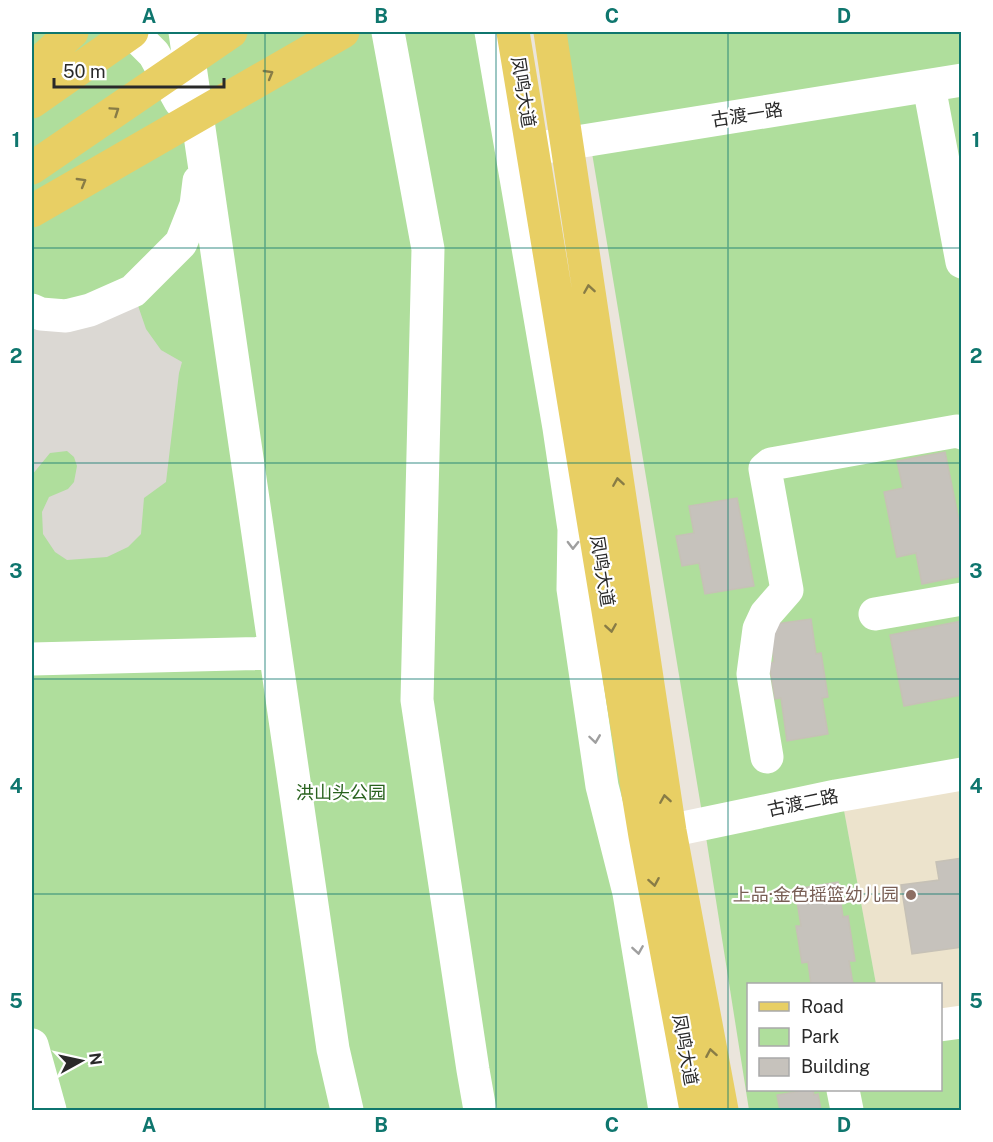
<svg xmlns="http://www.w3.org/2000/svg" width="993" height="1142" viewBox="0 0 993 1142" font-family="'Public Sans','Noto Sans SC',sans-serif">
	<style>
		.education { fill: #ece3cc }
		.green { fill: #afde9c }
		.plaza { fill: #dbd8d3 }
		.building { fill: #c6c2bc; stroke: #c6c1b6; stroke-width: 1.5 }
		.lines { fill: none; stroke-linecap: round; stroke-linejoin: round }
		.minor { stroke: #fff; stroke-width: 33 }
		.major { stroke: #e8cf64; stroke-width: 33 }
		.oneway { stroke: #887c46 }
		.oneway2 { stroke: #9f9f9f }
		.grid { fill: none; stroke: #0f766e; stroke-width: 1.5; stroke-opacity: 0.55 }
		.education-dot { fill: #8d6e63; stroke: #fff; stroke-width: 2 }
		.labels { text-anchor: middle; stroke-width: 4.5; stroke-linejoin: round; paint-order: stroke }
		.street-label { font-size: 18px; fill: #292929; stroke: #fff }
		.park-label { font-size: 18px; fill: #29621e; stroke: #fff }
		.education-label { font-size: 18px; fill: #785e54; stroke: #fff; text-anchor: end }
		.neatline { fill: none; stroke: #0f766e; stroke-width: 2 }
		.grid-label { font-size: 20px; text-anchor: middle; font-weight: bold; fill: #0f766e }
	</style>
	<rect width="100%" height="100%" fill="#ebe5dc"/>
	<path class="education" d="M 961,780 L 961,1022 L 941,1025 L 940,984 L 876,984 L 843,805 Z"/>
	<path class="green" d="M 32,32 L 522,32 L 712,1110 L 32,1110 Z
		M 550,32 L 961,32 L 961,780 L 843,805 L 876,984 L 748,984 L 748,1090 L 940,1090 L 941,1025 L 961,1022 L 961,1110 L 749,1110 L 706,837 L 590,141 L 567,145 Z"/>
	<path class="plaza" d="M 133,291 L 146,329 L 161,350 L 182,362 L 179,373 L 166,482 L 144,498 L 141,534 L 128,547 L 107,557 L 67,560 L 55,552 L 43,534 L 42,512 L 49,497 L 68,489 L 74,482 L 77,466 L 74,457 L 67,451 L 50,453 L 32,475 L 32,310 Z"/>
	<path class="building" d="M 945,452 L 962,535 L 962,576 L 922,584 L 916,553 L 897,557 L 884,492 L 903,488 L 897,461 Z
		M 737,498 L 754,586 L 705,594 L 699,563 L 682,566 L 676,536 L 694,533 L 689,506 Z
		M 811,619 L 816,654 L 821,653 L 828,697 L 822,698 L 828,734 L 787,741 L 781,698 L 775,699 L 769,663 L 774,662 L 769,625 Z
		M 962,621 L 962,695 L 904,706 L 890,635 Z
		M 962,858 L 962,947 L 912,954 L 901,885 L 939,880 L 936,862 Z
		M 838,882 L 843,917 L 848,916 L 855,961 L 849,961 L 853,984 L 811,984 L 808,962 L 802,963 L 796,926 L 801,926 L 795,889 Z
		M 807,1090 L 813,1090 L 814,1095 L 818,1094 L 821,1110 L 780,1110 L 777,1095 Z"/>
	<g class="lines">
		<path class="minor" d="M 132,32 L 154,54 L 180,101
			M 185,32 L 333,1049 L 347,1110
			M 388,32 L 428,249 L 417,700 L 473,1070 L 480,1110
			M 491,32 L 559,428 L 574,529 L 573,589 L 602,786 L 629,893 L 665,1110
			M 929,86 L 962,262
			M 533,149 L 962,80
			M 32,310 L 41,314 L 66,316 L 90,310 L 133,291 L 181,243 L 196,205 L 199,181
			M 875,614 L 962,599
			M 32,659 L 275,653
			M 767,757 L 753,674 L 759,629 L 766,614 L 787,590 L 765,469 L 771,464 L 957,431 L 962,433
			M 645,836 L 836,796 L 962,774
			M 940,1025 L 962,1022
			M 32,1045 L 50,1110
			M 843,1090 L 847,1110"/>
		<path class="major" d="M 513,32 L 645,836 L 696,1110
			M 550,32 L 670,831 L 722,1110
			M 32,69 L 72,32
			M 32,102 L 132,32
			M 32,168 L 231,32
			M 32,211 L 343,32"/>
	</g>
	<defs><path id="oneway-chevron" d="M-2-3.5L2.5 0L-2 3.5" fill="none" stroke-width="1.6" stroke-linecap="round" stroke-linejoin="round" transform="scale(1.5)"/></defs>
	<g class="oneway">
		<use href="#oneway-chevron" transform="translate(269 74) rotate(-30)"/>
		<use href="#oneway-chevron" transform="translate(115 111) rotate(-34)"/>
		<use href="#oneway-chevron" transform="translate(82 182) rotate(-30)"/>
		<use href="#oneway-chevron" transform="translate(589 289) rotate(-99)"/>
		<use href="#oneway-chevron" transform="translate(618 482) rotate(-99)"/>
		<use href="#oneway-chevron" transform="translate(611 628) rotate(81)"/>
		<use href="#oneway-chevron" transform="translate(665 799) rotate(-99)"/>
		<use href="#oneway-chevron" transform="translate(654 882) rotate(80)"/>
		<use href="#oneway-chevron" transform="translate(711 1053) rotate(-100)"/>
	</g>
	<g class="oneway2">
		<use href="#oneway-chevron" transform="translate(573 545) rotate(91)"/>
		<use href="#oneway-chevron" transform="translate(595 739) rotate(82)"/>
		<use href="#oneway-chevron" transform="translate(638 950) rotate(81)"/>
	</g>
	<path class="grid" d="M 265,32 L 265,1110M 496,32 L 496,1110M 728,32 L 728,1110M 32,248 L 962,248M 32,463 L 962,463M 32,679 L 962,679M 32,894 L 962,894"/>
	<circle class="education-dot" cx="911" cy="895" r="6"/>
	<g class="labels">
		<g class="street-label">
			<text transform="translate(523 92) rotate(81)" y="6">凤鸣大道</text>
			<text transform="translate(747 115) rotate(-9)" y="6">古渡一路</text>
			<text transform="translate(602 571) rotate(81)" y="6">凤鸣大道</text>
			<text transform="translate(803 803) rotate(-12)" y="6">古渡二路</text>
			<text transform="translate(685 1050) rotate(80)" y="6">凤鸣大道</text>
		</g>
		<g class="park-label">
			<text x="341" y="799">洪山头公园</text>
		</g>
		<g class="education-label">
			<text x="899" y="901">上品·金色摇篮幼儿园</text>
		</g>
	</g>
	<rect width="993" height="1142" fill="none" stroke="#ffffff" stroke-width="66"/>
	<rect x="747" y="983" width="195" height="108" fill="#ffffff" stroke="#a9a9a9" stroke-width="1.5"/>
	<rect x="759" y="1002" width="30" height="9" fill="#e8cf64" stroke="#a9a9a9" stroke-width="1.5"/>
	<text x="801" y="1013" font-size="18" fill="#292929">Road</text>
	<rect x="759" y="1028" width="30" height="18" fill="#afde9c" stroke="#a9a9a9" stroke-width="1.5"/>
	<text x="801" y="1043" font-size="18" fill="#292929">Park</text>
	<rect x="759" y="1058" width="30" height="18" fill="#c6c2bc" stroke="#a9a9a9" stroke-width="1.5"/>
	<text x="801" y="1073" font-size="18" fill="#292929">Building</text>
	<g transform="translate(81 1061) rotate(82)" stroke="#ffffff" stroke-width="4.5" paint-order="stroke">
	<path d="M0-4.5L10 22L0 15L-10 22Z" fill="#292929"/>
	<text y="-9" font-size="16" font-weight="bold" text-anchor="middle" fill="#292929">N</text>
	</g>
	<path d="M54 78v9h170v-9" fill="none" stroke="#292929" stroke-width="3"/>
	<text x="63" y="78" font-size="18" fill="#292929" stroke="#ffffff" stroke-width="4.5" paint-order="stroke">50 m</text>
	<rect x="33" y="33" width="927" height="1076" class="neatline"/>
	<g class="grid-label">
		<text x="149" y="23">A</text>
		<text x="381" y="23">B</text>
		<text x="612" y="23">C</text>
		<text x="844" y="23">D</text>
		<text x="16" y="147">1</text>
		<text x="976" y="147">1</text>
		<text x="16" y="363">2</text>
		<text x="976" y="363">2</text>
		<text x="16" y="578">3</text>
		<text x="976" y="578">3</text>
		<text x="16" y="793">4</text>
		<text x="976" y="793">4</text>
		<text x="16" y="1008">5</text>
		<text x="976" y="1008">5</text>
		<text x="149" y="1132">A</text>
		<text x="381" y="1132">B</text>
		<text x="612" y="1132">C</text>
		<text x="844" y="1132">D</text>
	</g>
</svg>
